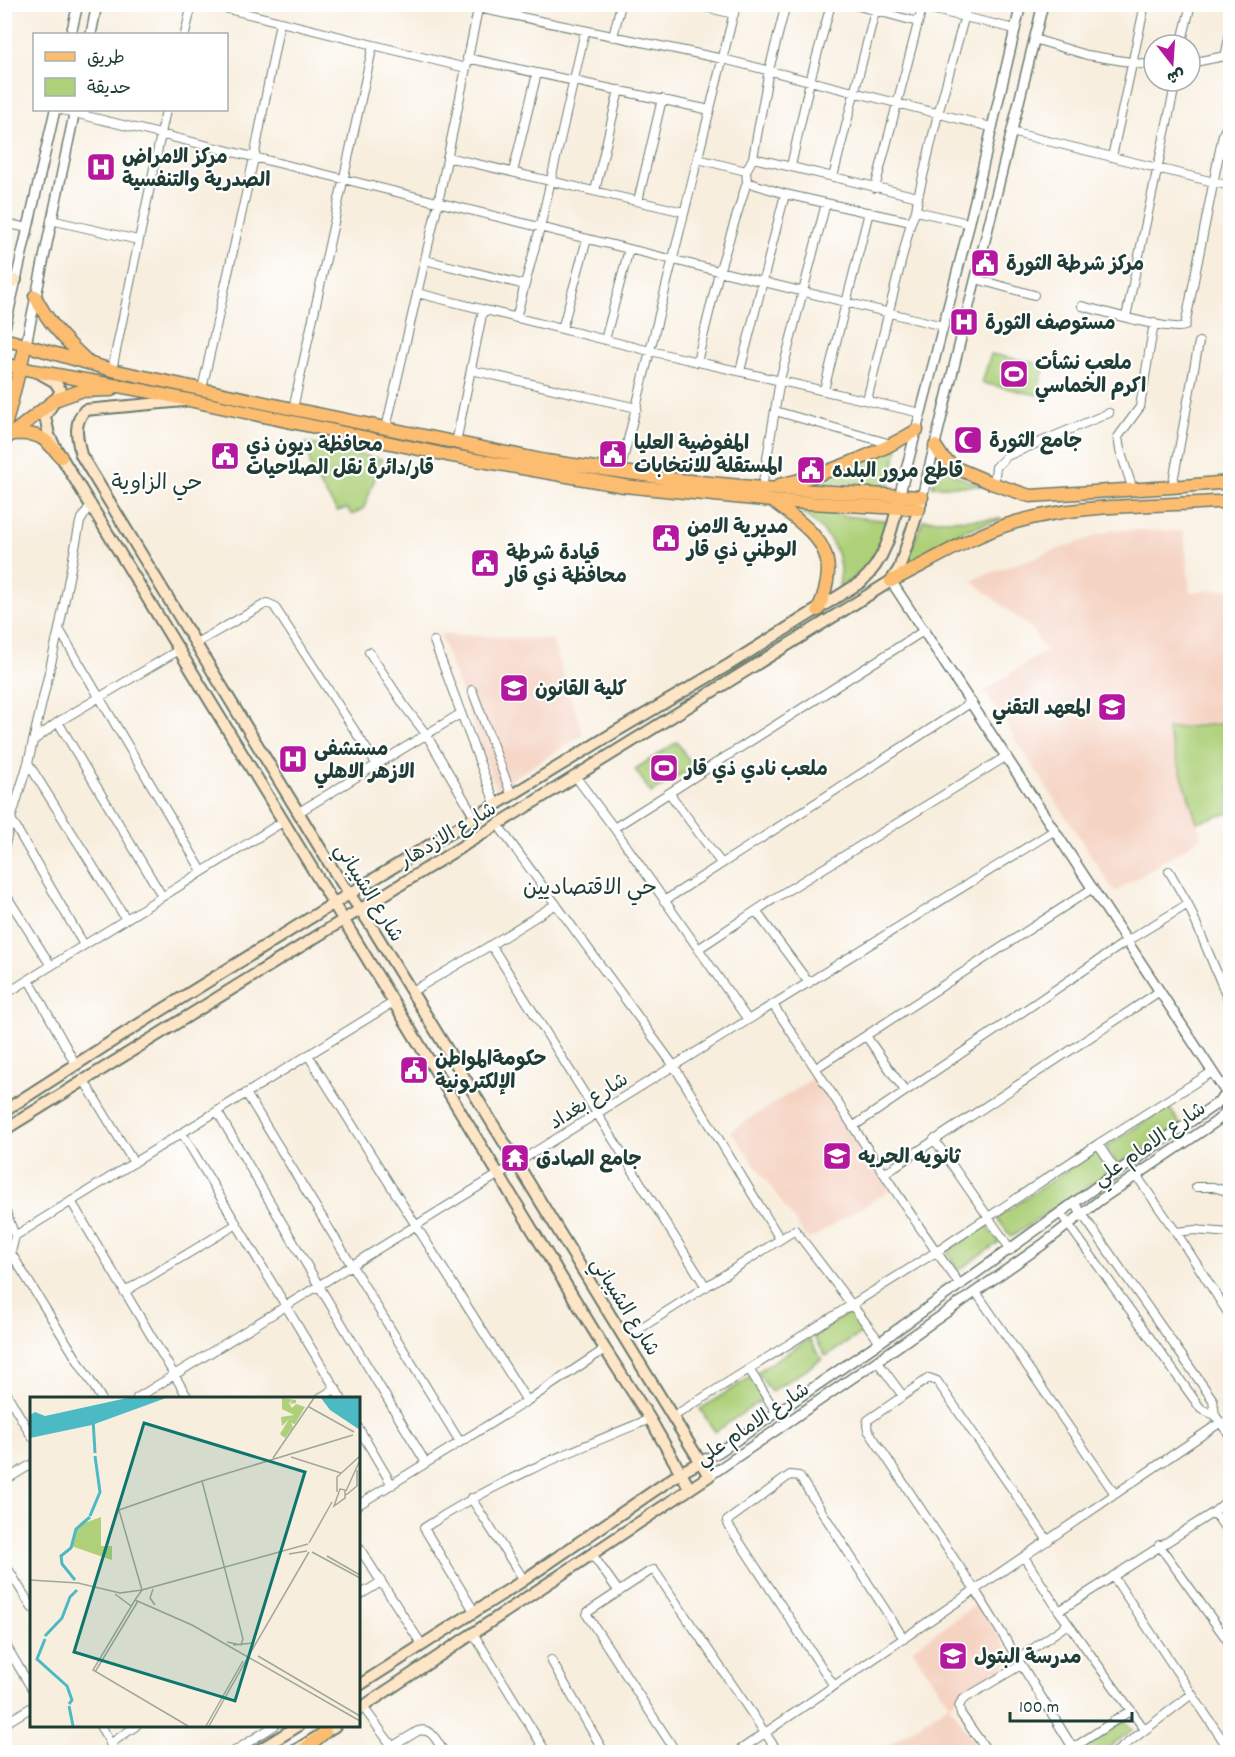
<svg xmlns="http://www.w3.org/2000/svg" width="1235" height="1757" viewBox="0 0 1235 1757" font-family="Dekko,'Playpen Sans Arabic',sans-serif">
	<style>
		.built { fill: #f5d3c2 }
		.green { fill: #add079; stroke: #668656; stroke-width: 1.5 }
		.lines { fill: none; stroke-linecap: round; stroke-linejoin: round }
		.minor-casing { stroke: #6b7b70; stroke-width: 10 }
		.tertiary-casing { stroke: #6b7b70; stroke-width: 12 }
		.secondary-casing { stroke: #6b7b70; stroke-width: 14 }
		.primary-casing { stroke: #6b7b70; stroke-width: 15 }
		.trunk-casing { stroke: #6b7b70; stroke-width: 15 }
		.minor { stroke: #fff; stroke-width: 8 }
		.tertiary { stroke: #fff; stroke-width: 9 }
		.secondary { stroke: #fee5c5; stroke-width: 10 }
		.primary { stroke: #fcbd6f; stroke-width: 12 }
		.trunk { stroke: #fcbd6f; stroke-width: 12 }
		.labels { text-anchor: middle; stroke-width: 4.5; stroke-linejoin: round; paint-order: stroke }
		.poi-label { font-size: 20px; font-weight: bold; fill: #1f3d34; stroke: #fff; text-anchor: start }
		.street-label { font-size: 20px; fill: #1f3d34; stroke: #fff }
		.quarter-label { font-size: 22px; fill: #1f3d34; stroke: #fff }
		.inset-river { fill: none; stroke: #4cbac4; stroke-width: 3 }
		.inset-road { fill: none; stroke: #a1a79a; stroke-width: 1.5 }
		.view { fill: #0f766e; fill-opacity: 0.15; stroke: #0f766e; stroke-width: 3 }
		.inset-edge { fill: none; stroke: #1f3d34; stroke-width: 3 }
	</style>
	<rect width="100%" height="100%" fill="#fff"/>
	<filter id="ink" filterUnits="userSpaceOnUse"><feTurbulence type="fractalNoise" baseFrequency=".0167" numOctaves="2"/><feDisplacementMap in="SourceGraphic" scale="12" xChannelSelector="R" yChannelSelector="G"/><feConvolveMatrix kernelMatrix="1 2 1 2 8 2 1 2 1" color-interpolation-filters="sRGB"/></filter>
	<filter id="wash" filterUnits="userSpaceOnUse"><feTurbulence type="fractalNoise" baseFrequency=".008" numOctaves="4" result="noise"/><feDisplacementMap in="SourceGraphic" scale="24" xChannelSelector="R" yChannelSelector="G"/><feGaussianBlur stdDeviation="1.35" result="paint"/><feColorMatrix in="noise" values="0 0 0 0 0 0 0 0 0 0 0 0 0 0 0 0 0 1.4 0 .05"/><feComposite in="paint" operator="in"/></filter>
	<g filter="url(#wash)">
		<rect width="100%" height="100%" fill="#f8eede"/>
		<path class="built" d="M 1113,530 L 1184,531 L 1190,592 L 1230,589 L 1230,723 L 1168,729 L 1202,837 L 1115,892 L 984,691 L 1045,651 L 1033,630 L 972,581 L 981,576 Z
			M 440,634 L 552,640 L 583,735 L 496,789 Z
			M 816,1076 L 847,1129 L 891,1190 L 808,1240 L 731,1131 Z
			M 978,1603 L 1014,1660 L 949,1704 L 980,1752 L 879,1752 L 949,1704 L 912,1649 Z"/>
		<path class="green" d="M 991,354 L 1045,365 L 1037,395 L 982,383 Z
			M 306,443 L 382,459 L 364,508 L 352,515 L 347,508 L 337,511 L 312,473 Z
			M 898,447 L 889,485 L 811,482 Z
			M 937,463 L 957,476 L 982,486 L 932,486 Z
			M 801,511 L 890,521 C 882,539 875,561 859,574 C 854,579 845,583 839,587 C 845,549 828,534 801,511 Z
			M 1003,519 L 965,530 L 905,566 L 923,520 Z
			M 1230,723 L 1230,813 L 1197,822 L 1167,729 Z
			M 677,742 L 693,767 L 651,793 L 635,769 Z
			M 1168,1106 L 1181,1125 L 1118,1165 L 1106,1147 Z
			M 1095,1151 L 1109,1173 L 1011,1237 L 997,1218 Z
			M 986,1225 L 999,1242 L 959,1270 L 947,1252 Z
			M 853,1310 L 867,1330 L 826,1356 L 813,1336 Z
			M 809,1339 L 822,1359 L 771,1392 L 757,1372 Z
			M 752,1376 L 766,1397 L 715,1432 L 700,1409 Z
			M 1125,1720 L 1132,1730 L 1103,1752 L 1076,1752 Z"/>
	</g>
	<g filter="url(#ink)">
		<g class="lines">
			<g class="minor-casing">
				<path id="minor" d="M 208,4 L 466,68 L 479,4
					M 692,4 L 734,14
					M 851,4 L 918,22
					M 922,7 L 1015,29
					M 478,8 L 723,59 L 991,127
					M 185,34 L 192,4
					M 613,37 L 621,4
					M 1034,39 L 1087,55 L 1154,66
					M 1181,45 L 1191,4
					M 1225,57 L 1230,33
					M 467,58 L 710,110
					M 1190,63 L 1230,55
					M 62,110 L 943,326
					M 1011,132 L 1230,186
					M 447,157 L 684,212
					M 1112,157 L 1145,4
					M 753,158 L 918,197
					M 698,159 L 746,171
					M 791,166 L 810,81 L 831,4
					M 513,172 L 537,73
					M 833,177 L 875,11
					M 747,182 L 785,194 L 911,222
					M 875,188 L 923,4
					M 595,191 L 619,90
					M 638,201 L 662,99
					M 916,211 L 968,223
					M 51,220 L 138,240
					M 4,223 L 28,228
					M 425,260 L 525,285
					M 976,279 L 1034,295
					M 417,293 L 650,351 L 921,413
					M 1082,306 C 1101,311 1171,332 1185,326 L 1223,134 L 1230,120
					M 1126,317 L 1176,81
					M 516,318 L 540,228 L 585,31
					M 562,329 L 587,239
					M 605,340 L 629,249
					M 697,362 L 719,272 L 747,182 L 746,171 L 753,158 L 769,70 L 786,4
					M 112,370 L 166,110
					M 471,370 L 637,408
					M 740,371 L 785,194
					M 202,389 L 254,158 L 280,22
					M 824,390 L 869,212
					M 867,400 L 911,222 L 916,211 L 918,197 L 938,114 L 968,4
					M 293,409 L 373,45
					M 775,411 L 891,444
					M 386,428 L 438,203 L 466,68
					M 456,443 L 483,310
					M 620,472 L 736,4
					M 994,484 L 996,467 L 1007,456 L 1109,413
					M 1172,487 L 1199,342
					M 762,488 L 780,380 L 826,203
					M 1133,490 L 1120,450 L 1118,437 L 1140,407 L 1154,323
					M 59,629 L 202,871
					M 434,641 L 496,806
					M 196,643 L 267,603 L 274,606 L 377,765
					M 369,652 L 406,708 L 426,734 L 475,818
					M 472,690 L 512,796
					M 58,722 L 162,896
					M 33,741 L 58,722 L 179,650
					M 28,763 L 126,919
					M 575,776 L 614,828 L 748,1020
					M 670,794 L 721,863
					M 299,812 L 460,714
					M 4,818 L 11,819 L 84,945
					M 1229,820 L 1230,825
					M 498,825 L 674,1066 L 780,1239
					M 614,828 L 925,630
					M 4,849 L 11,819 L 28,763 L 59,629 L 80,522 L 91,504
					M 1169,871 L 1188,904 L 1230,1004
					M 4,892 L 51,966
					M 664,901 L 972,702
					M 756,911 L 809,983
					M 491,945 L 706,1287
					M 698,949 L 775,898 L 1007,756
					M 29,980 L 76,1065
					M 411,992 L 491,945 L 556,904
					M 4,995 L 284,821
					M 773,1005 C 837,1098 894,1195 961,1286
					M 866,1036 L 905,1091
					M 308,1055 L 527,1401
					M 816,1068 L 1093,888
					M 83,1079 L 134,1163
					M 246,1093 L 460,1442
					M 217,1111 L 319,1286 L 426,1463
					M 854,1126 L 1127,941 L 1188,904
					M 182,1133 L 341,1398
					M 934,1139 L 1011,1250
					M 1098,1144 L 1117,1172
					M 885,1173 L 1160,991
					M 1136,1175 L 1176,1232 L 1230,1316
					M 1196,1187 L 1213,1187 L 1230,1192
					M 71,1201 L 188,1398
					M 1075,1204 L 1213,1400 L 1215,1415
					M 4,1207 L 15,1236 L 4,1281
					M 1061,1214 L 1201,1409 L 1215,1415 L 1230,1436
					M 1176,1232 L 1195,1230 L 1230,1233
					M 15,1236 L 394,1002
					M 11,1253 L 101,1398
					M 124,1292 L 237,1224
					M 976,1292 L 1115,1494
					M 625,1338 L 795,1230 L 880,1342
					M 877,1361 L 903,1396
					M 749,1369 L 776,1412
					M 4,1389 L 32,1437
					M 137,1398 L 1055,830
					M 320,1398 L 336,1388
					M 674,1416 L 936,1252 L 1098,1144 L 1212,1072
					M 358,1427 L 392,1485
					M 4,1481 L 32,1464
					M 471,1498 L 524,1580
					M 358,1505 L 527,1401 L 605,1349
					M 1214,1512 L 1230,1535
					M 1048,1541 L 937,1381 L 929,1378 L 868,1420 L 867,1425 L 868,1430 L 975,1590 L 1073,1748
					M 1159,1545 L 1230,1644
					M 358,1546 L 422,1645
					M 592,1554 L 619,1592
					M 1024,1557 L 1059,1611 L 1145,1730
					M 4,1562 L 32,1608
					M 1113,1576 L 1230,1751
					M 358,1596 L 381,1582
					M 474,1611 L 424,1528 C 495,1481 572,1451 650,1419
					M 1059,1611 L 1214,1512 L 1230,1498
					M 473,1633 L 546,1752
					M 4,1642 L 32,1689
					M 1018,1659 L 1068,1624
					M 551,1660 L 604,1752
					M 834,1686 L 729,1526 L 727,1521 L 790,1475 L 799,1476 L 904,1639
					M 363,1707 L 392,1746
					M 4,1724 L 32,1707
					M 100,1726 L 116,1752
					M 110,1744 L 136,1726
					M 233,1752 L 274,1726
					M 383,1752 L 418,1731 C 432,1727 437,1742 444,1752
					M 676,1752 L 587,1615 L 588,1612 L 650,1571 L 654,1570 L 778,1752
					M 737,1752 L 1221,1422
					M 988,1752 L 961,1714 L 959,1707 L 962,1700 L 1021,1665
					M 1067,1752 L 1131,1710
					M 1116,1752 L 1192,1694"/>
			</g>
			<g class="tertiary-casing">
				<path id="tertiary" d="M 71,34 L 78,4
					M 91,34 L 97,4
					M 4,332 L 55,110
					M 26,344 L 75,110
					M 899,497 L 968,230 L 1021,4
					M 922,497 L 1043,4
					M 702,1461 L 719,1452 L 880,1342 L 1117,1172 L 1216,1104 L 1227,1094
					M 709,1476 L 877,1361 L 1042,1245 L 1100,1200 L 1214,1123 C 1225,1115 1230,1108 1227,1094 L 891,581"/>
			</g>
			<g class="secondary-casing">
				<path id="secondary" d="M 4,288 L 16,280
					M 41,374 L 55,382 L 61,391 L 45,416 L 49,435 L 54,445 L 605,1349 L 650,1419 L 690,1489
					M 184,401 L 85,410 C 73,423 77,438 81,455 L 337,876 L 370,924 L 709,1476 L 358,1710
					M 4,1111 L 125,1033 L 323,910 L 615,732 L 730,664 L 861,582 C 885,561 892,531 899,500
					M 4,1130 L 891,581 L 899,569 L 921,502
					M 358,1686 L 524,1580 L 680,1473 L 702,1461
					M 256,1752 L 298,1726
					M 293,1752 L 335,1726"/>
			</g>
			<g class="primary-casing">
				<path id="primary" d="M 301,1752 L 325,1732"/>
			</g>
			<g class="trunk-casing">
				<path id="trunk" d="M 35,296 C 47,322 66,341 87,361
					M 4,339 L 112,370 L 293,409 L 546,461 L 679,480 L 762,488 L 922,497
					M 4,364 L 35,371 L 146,391 L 447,455 L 624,486 L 773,501 L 919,509
					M 4,431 L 26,344
					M 12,434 C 39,432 44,437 61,457
					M 4,440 L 55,400 L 80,391 L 111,390
					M 935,446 L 943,458 L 956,468 L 994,484 L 1030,496 L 1172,487 L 1230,482
					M 779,485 C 822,476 880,453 917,430
					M 774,502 C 818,535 843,552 818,610
					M 891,581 C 932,561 972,535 1016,522 C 1085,502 1159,507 1230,501"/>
			</g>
			<use href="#minor" class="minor"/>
			<use href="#tertiary" class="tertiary"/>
			<use href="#secondary" class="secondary"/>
			<use href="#primary" class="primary"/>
			<use href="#trunk" class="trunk"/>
		</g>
	</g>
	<defs>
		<g id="hospital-square" transform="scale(1.5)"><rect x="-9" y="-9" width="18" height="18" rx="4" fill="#b5179e" stroke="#fff"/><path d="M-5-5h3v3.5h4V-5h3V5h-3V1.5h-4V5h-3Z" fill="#fff"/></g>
		<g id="civic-square" transform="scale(1.5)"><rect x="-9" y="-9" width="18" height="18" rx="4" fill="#b5179e" stroke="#fff"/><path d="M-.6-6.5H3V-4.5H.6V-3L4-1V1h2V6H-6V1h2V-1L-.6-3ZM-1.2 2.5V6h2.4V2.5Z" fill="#fff"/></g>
		<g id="stadium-square" transform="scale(1.5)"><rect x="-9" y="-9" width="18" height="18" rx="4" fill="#b5179e" stroke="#fff"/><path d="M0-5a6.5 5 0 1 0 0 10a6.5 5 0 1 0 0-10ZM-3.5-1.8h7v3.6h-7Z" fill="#fff"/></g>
		<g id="mosque-square" transform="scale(1.5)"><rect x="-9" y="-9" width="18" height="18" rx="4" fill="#b5179e" stroke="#fff"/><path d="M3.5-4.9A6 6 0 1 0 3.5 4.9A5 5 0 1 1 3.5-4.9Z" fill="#fff"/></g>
		<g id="university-square" transform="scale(1.5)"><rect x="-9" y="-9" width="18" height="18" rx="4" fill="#b5179e" stroke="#fff"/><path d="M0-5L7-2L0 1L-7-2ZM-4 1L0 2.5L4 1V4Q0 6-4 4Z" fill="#fff"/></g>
		<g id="school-square" transform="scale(1.5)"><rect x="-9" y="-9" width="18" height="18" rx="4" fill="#b5179e" stroke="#fff"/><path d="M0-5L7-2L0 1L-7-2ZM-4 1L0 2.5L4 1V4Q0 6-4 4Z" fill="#fff"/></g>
		<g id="temple-square" transform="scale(1.5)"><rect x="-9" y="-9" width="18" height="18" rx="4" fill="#b5179e" stroke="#fff"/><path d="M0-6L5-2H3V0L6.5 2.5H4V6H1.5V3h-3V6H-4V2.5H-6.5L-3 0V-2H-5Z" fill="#fff"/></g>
	</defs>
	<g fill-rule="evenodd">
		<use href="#hospital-square" x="101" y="167"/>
		<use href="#civic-square" x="985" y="263"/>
		<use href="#hospital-square" x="964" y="322"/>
		<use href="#stadium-square" x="1014" y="374"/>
		<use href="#mosque-square" x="968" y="440"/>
		<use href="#civic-square" x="613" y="454"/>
		<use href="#civic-square" x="225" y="456"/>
		<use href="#civic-square" x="811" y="470"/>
		<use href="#civic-square" x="666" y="538"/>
		<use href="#civic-square" x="485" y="563"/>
		<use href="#university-square" x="514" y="688"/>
		<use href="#university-square" x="1112" y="707"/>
		<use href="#hospital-square" x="293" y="759"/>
		<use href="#stadium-square" x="664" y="768"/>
		<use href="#civic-square" x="414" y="1070"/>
		<use href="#school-square" x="837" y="1156"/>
		<use href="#temple-square" x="515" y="1158"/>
		<use href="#school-square" x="953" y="1656"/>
	</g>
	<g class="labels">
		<g class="poi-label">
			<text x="122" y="163">مركز الامراض<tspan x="122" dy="23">الصدرية والتنفسية</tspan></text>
			<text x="1006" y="270">مركز شرطة الثورة</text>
			<text x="985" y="329">مستوصف الثورة</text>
			<text x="1035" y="369">ملعب نشأت<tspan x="1035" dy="23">اكرم الخماسي</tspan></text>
			<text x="989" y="447">جامع الثورة</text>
			<text x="634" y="449">المفوضية العليا<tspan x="634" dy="23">المستقلة للانتخابات</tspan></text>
			<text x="246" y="451">محافظة ديون ذي<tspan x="246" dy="23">قار/دائرة نقل الصلاحيات</tspan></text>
			<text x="832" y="477">قاطع مرور البلده</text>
			<text x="687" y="533">مديرية الامن<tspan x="687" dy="23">الوطني ذي قار</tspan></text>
			<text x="506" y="559">قيادة شرطة<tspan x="506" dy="23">محافظة ذي قار</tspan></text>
			<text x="535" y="695">كلية القانون</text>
			<text x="1091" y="714" text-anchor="end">المعهد التقني</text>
			<text x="314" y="755">مستشفى<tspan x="314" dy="23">الازهر الاهلي</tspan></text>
			<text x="685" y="775">ملعب نادي ذي قار</text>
			<text x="435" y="1065">حكومةالمواطن<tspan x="435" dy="23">الإلكترونية</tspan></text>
			<text x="858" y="1163">ثانويه الحريه</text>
			<text x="536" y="1165">جامع الصادق</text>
			<text x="974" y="1663">مدرسة البتول</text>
		</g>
		<g class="street-label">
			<text transform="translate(447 834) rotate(-31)" y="7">شارع الازدهار</text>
			<text transform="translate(370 892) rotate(58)" y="7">شارع الشيباني</text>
			<text transform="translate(588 1100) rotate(-32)" y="7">شارع بغداد</text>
			<text transform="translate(1149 1143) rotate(-35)" y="7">شارع الامام علي</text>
			<text transform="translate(626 1306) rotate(58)" y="7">شارع الشيباني</text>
			<text transform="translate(752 1423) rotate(-34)" y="7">شارع الامام علي</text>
		</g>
		<g class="quarter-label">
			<text x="157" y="489">حي الزاوية</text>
			<text x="590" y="894">حي الاقتصاديين</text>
		</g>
	</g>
	<g transform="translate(30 1397)">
		<rect width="330" height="330" fill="#f8eede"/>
		<path d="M 252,1 L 266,3 L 266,6 L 260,7 L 262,3 L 259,6 L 262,11 L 266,7 L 275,10 L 265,27 L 261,26 L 263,30 L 255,41 L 250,37 L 259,22 L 252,29 L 251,20 L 264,18 L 252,12 ZM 71,120 L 71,149 L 82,149 L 82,163 L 41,149 L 49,128 Z" fill="#add079"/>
		<path d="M 97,1 L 136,1 L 62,28 L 0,41 L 0,18 L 5,15 L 15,19 ZM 291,1 L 330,1 L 330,33 L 300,13 Z" fill="#4cbac4"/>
		<path class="inset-river" d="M 63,22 L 65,56M 60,119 L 70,95 L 65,59M 45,183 L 32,167 L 31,159 L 41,151 L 46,132 L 60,120M 15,239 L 32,221 L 40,200 L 47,193M 15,242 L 7,262 L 37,289 L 42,303 L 39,307M 39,309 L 43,329"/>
		<path class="inset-road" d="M 279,10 L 324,35M 261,60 L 311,76M 243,61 L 284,1M 310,92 L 315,93 L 315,101 L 304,109 ZM 316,94 L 330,63M 307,95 L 307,80 L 330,59M 316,98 L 327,89 L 327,73M 89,113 L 172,84M 89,113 L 112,193M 279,146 L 302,105M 282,155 L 330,181M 259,157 L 277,154M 297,159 L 330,178M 0,183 L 48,186 L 90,196 L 112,193M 123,192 L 120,201 L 125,208M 85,197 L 101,209M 105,203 L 63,273 L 158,329M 105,203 L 112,193 L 278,147M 105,203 L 162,228 L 330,324M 197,245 L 211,248 L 213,242 L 172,84 L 323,38M 203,248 L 223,246M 228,259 L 330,319M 218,260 L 279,155M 65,275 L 108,204M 176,329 L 213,264M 179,329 L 218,260"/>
		<path class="view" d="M 114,26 L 275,75 L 205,304 L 44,255 Z"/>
		<rect width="330" height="330" class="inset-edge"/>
	</g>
	<rect width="1235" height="1757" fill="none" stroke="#fff" stroke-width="24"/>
	<rect x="33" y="33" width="195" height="78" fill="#ffffff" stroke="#a5b1ae" stroke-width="1.5"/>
	<rect x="45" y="52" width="30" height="9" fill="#fcbd6f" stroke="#a5b1ae" stroke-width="1.5"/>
	<text x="87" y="63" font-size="18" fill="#1f3d34">طريق</text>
	<rect x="45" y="78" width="30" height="18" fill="#add079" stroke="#a5b1ae" stroke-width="1.5"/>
	<text x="87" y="93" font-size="18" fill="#1f3d34">حديقة</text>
	<g transform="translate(1172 63) rotate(163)"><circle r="28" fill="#ffffff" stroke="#a5b1ae" stroke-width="1.5"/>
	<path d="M0-4.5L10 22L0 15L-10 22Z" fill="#b5179e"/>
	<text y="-9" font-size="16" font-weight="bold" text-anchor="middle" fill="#1f3d34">ش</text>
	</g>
	<path d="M1010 1712v9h122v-9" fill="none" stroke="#1f3d34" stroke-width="3"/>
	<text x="1019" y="1712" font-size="18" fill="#1f3d34" stroke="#ffffff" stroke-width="4.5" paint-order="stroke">100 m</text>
</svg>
